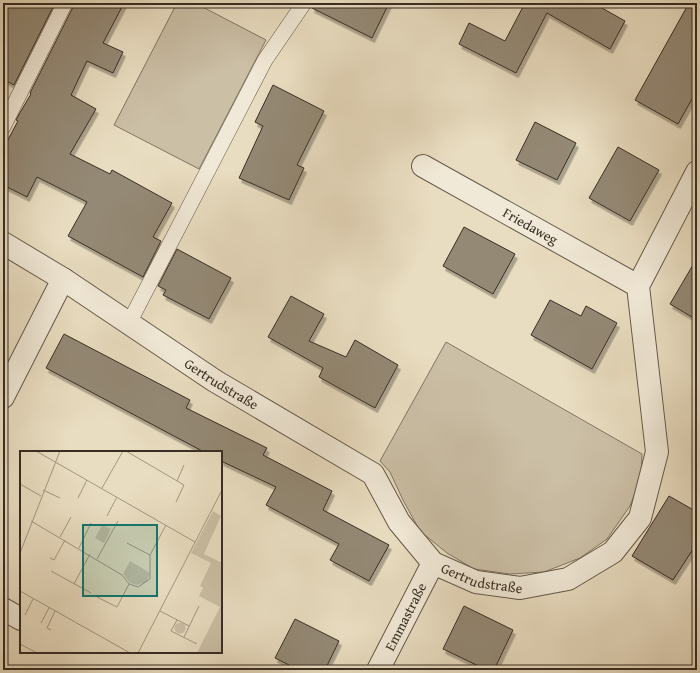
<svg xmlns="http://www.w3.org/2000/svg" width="700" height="673" viewBox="0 0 700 673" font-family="'Gentium Book Plus',serif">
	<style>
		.green { fill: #cbbfa6; stroke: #817664 }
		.building { fill: #948975; stroke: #372d23; filter: url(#shadow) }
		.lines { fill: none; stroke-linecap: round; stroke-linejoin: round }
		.service-casing { stroke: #64594a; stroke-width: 16 }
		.minor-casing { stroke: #64594a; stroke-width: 24 }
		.service { stroke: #f1e9d7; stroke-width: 15 }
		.minor { stroke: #f1e9d7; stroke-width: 22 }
		.labels { text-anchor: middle; stroke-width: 3; stroke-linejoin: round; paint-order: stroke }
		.street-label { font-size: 14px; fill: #372d23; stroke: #f1e9d7 }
		.inset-road { fill: none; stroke: #a29782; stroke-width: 1 }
		.view { fill: #0f766e; fill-opacity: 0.15; stroke: #0f766e; stroke-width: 2 }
		.inset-edge { fill: none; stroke: #372d23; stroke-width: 2 }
	</style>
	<defs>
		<filter id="shadow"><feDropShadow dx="2.5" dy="4.5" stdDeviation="0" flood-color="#0004"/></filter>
	</defs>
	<rect width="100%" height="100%" fill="#e9ddc1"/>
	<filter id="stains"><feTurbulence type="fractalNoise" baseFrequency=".005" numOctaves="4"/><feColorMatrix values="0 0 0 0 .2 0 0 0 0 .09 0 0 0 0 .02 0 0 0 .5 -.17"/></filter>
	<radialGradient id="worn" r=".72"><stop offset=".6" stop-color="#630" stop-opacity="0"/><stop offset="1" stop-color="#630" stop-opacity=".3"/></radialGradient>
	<path class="green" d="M 177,3 L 195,3 L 266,40 L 199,169 L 114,125 Z
		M 446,342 L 642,454 L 641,477 L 630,506 L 607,539 L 580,558 L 544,572 L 510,574 L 474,569 L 447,553 L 420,531 L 403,500 L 390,472 L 380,461 Z"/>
	<path class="building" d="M 3,3 L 55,3 L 14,85 L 3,79 Z
		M 74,3 L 124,3 L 103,43 L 123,52 L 113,73 L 87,61 L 71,95 L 96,109 L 70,154 L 110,174 L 112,170 L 172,203 L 153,237 L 161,241 L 143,277 L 68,236 L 87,202 L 37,177 L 27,197 L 3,185 L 3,149 L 18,121 L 16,120 L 18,116 L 31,94 L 30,93 L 73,7 Z
		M 313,3 L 389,3 L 372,38 L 312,8 Z
		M 525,3 L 593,3 L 625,21 L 610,49 L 547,13 L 516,73 L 459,44 L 469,23 L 505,41 Z
		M 689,3 L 697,3 L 697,90 L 678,124 L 635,100 Z
		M 273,85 L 324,111 L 297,165 L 304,168 L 289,200 L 239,178 L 263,126 L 255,122 Z
		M 535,122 L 576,143 L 557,180 L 516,160 Z
		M 618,147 L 659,170 L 630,221 L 589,198 Z
		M 464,227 L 515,254 L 493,294 L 443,266 Z
		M 177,249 L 231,278 L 209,319 L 163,295 L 166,290 L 158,286 Z
		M 697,258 L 697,320 L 670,304 Z
		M 291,296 L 324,314 L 309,341 L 346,357 L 355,340 L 398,365 L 375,408 L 319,377 L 323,368 L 268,337 Z
		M 550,300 L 581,316 L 586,306 L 617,323 L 592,369 L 531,335 Z
		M 64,334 L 190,400 L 186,408 L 267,448 L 263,455 L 332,491 L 323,510 L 389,545 L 369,581 L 330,560 L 339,544 L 266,505 L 276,487 L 221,461 L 221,452 L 204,452 L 46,368 Z
		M 669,496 L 697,512 L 697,543 L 673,580 L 632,556 Z
		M 464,606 L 513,630 L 494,670 L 487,670 L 443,649 Z
		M 295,619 L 339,641 L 325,670 L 299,670 L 275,658 Z"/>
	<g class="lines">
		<g class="service-casing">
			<path id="service" d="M 3,127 L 65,3
				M 129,323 L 265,60 L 304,3"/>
		</g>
		<g class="minor-casing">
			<g id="minor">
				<path id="s1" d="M 423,166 L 638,286"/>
				<path id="s2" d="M 3,243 L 63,279 L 215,381 L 373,474 L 399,522 L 433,563 L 476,582 L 520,588 L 568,579 L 613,552 L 640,518 L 657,452 L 638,286 L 697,172"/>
				<path d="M 3,397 L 63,279"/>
				<path d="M 3,609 L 21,619"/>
				<path id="s3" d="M 378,670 L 433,563"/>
			</g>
		</g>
		<use href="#service" class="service"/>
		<use href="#minor" class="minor"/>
	</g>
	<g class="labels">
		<g class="street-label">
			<text dy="5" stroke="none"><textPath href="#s1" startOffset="123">Friedaweg</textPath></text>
			<text dy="5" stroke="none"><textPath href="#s2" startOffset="260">Gertrudstraße</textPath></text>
			<text dy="5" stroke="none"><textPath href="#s2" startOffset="596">Gertrudstraße</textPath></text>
			<text dy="5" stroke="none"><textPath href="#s3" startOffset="60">Emmastraße</textPath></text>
		</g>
	</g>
	<g transform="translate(20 451)">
		<rect width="202" height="202" fill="#e9ddc1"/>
		<path d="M 193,60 L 201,65 L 184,103 L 202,112 L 202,202 L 177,202 L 200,156 L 179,145 L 183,137 L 180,135 L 191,112 L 171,102 ZM 82,74 L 91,78 L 84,92 L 75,87 ZM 110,110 L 130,122 L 127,131 L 117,134 L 110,132 L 103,123 ZM154.5 177a5.5 5.5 0 1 1 11 0a5.5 5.5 0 1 1-11 0Z" fill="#cbbfa6"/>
		<path class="inset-road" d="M 16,0 L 175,91M 106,0 L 164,34 L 156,51M 157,30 L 164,14M 0,33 L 21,45M 82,37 L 103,0M 23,39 L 40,47M 58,47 L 67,29M 87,65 L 97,46M 11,70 L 102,124 L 109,133 L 118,136 L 130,128 L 130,104 L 146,74M 40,86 L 51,66M 107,92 L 130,104M 59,97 L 71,72M 0,102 L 40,0M 30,107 L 34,109 L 45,89M 77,108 L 98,70M 31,120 L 71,142M 54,133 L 70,103M 0,140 L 110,202M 77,146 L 97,156 L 109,133M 140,160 L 169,175M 5,164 L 13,148M 157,169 L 151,180 L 177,193M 21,172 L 29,157M 31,179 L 27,177 L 35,160M 164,186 L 179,155M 0,193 L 17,202M 118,202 L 202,39"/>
		<path class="view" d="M 63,74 L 137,74 L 137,145 L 63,145 Z"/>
		<rect width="202" height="202" class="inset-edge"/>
	</g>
	<rect width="700" height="673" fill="none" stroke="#e9ddc1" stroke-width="16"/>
	<rect x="4" y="4" width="692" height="665" fill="none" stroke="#372d23" stroke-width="2"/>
	<rect x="8" y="8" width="684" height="657" fill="none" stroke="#372d23"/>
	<rect width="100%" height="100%" filter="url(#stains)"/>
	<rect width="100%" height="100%" fill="url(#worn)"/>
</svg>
